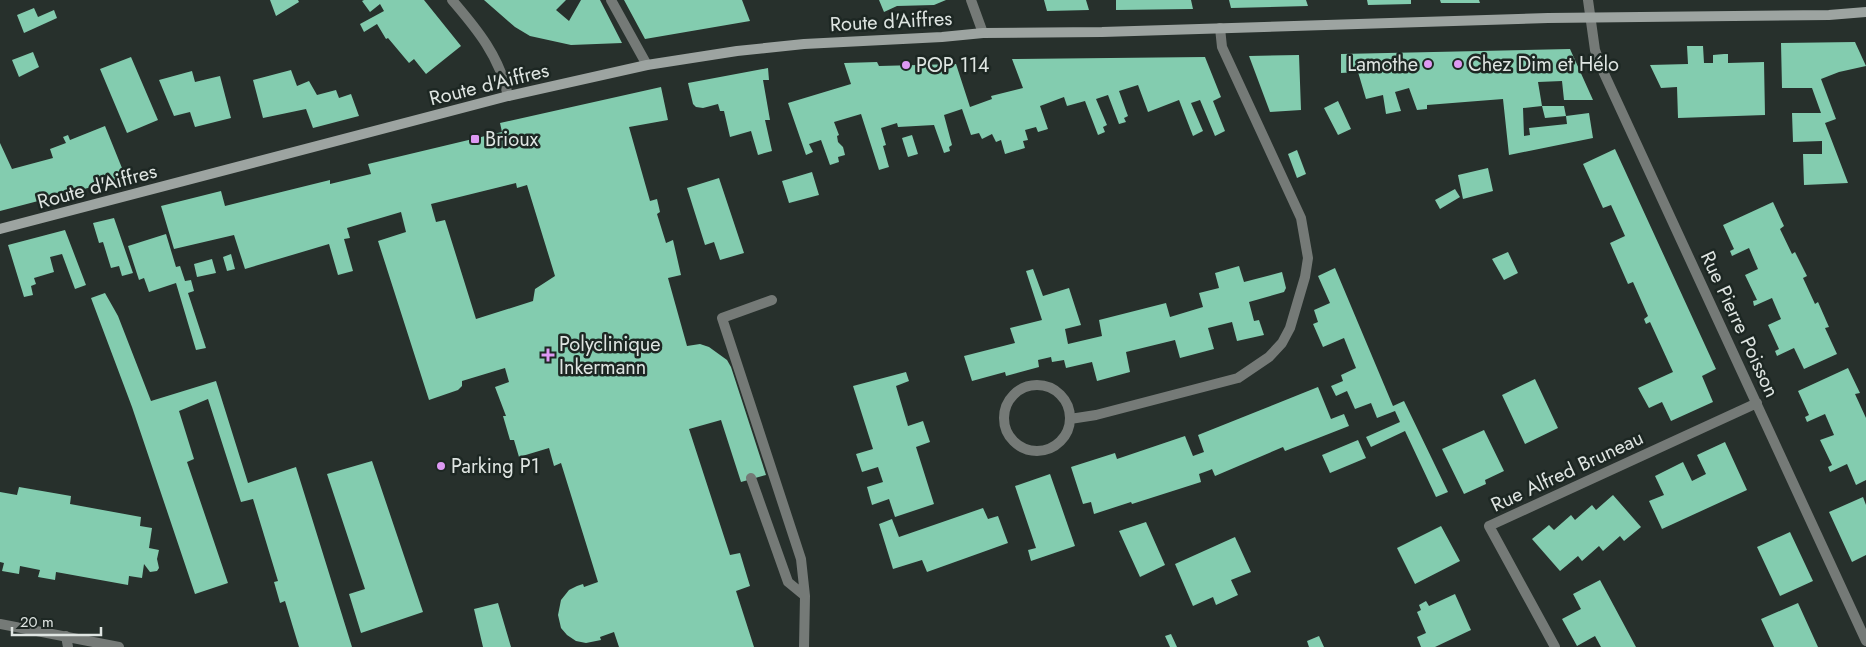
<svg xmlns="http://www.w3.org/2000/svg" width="1866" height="647" viewBox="0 0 1866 647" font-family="Jost,sans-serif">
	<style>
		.building { fill: #83ccaf; fill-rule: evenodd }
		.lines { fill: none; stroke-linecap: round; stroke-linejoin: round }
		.service { stroke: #757a77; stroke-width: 10 }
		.minor { stroke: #757a77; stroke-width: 10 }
		.secondary { stroke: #9da4a1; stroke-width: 10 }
		.poi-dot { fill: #dd99f3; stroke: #1d2723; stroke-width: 2 }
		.labels { text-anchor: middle; stroke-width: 5; stroke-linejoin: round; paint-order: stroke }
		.street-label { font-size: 20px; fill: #dfe5e2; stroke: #1d2723 }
		.poi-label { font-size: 20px; fill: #dfe5e2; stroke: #1d2723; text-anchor: start }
	</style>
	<rect width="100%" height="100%" fill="#27302c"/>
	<path class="building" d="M 270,0 L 298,0 L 299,2 L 276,16 Z
		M 364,0 L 424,0 L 461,46 L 426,74 L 414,59 L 409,63 L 388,38 L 386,39 L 377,24 L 364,32 L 360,24 L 384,11 L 380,4 L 370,12 L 362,1 Z
		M 484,0 L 566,0 L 556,10 L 569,21 L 581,0 L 600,0 L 622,43 L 571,45 L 530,36 L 515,27 Z
		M 624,0 L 742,0 L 750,21 L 645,39 Z
		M 879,0 L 946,0 L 934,5 L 897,6 L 884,12 Z
		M 1044,0 L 1086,0 L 1089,10 L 1047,11 Z
		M 1116,0 L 1191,0 L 1193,9 L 1116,10 Z
		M 1229,0 L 1306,0 L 1308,6 L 1231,8 Z
		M 1367,0 L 1411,0 L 1411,4 L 1368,5 Z
		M 1440,0 L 1479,0 L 1480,3 L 1441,3 Z
		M 34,8 L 38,17 L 54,10 L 57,18 L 24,33 L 17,15 Z
		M 1855,42 L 1866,66 L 1839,72 L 1821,79 L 1836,119 L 1825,123 L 1848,183 L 1804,185 L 1803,154 L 1822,154 L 1822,141 L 1793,142 L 1792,113 L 1821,113 L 1812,88 L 1782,88 L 1781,43 Z
		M 1687,46 L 1703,46 L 1704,63 L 1713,63 L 1713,55 L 1724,54 L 1728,54 L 1728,63 L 1764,62 L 1765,115 L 1678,118 L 1677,87 L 1661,88 L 1650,65 L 1688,64 Z
		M 1570,49 L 1593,100 L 1564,100 L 1562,81 L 1538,82 L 1542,106 L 1564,106 L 1566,116 L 1545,118 L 1542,106 L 1523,108 L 1524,136 L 1530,135 L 1529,128 L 1567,124 L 1566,116 L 1589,113 L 1593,138 L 1509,155 L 1503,99 L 1427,105 L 1427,109 L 1417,110 L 1409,88 L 1395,92 L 1401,111 L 1386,114 L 1383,95 L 1366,99 L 1358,72 L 1341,73 L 1341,54 Z
		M 33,52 L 39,67 L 19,77 L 12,60 Z
		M 1299,55 L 1301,110 L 1270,112 L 1249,56 Z
		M 131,57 L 158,120 L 127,133 L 100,69 Z
		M 1205,57 L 1221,97 L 1213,101 L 1225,131 L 1215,136 L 1200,100 L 1191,103 L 1203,131 L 1193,136 L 1179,100 L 1148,112 L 1138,85 L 1119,91 L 1128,116 L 1124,118 L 1126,122 L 1119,124 L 1108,95 L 1096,99 L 1107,125 L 1103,127 L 1105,132 L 1098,135 L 1085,101 L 1067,106 L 1064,97 L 1040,106 L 1048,129 L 1038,132 L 1036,127 L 1025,130 L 1028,140 L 1023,141 L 1025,148 L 1005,154 L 1001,140 L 996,142 L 992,134 L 982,139 L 979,133 L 971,135 L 962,109 L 944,115 L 952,145 L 949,147 L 950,151 L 944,153 L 934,125 L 898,127 L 897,123 L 881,128 L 886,145 L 883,146 L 889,167 L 879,170 L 861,114 L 834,122 L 839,135 L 837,136 L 838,142 L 843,147 L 845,155 L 838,157 L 839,162 L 830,165 L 821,140 L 809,144 L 813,152 L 806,155 L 788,103 L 851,84 L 844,63 L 877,62 L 879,66 L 956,64 L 970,107 L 992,99 L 991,96 L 1023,88 L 1012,59 Z
		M 768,68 L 769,80 L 763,80 L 770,120 L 765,120 L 772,151 L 758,155 L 751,131 L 730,137 L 724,111 L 720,111 L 718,104 L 703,108 L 696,107 L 693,104 L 688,83 Z
		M 291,70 L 297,86 L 309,81 L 317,95 L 336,90 L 339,98 L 351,94 L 359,116 L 313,128 L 306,109 L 263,118 L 253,80 Z
		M 192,71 L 195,82 L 220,76 L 231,118 L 195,127 L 190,112 L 174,116 L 159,80 Z
		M 661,87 L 668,120 L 629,127 L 650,201 L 657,199 L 660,212 L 657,214 L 666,243 L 673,240 L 681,275 L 668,278 L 687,346 L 700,344 L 709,347 L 727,360 L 731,367 L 766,475 L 741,482 L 721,420 L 689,429 L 730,555 L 740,553 L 750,586 L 736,591 L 754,647 L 619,647 L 614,632 L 600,637 L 601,640 L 586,643 L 576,641 L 567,635 L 561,628 L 558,615 L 561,600 L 569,590 L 577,586 L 583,584 L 584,587 L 598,582 L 561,463 L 554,466 L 549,448 L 519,457 L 514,440 L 510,440 L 503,416 L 506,416 L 495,387 L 509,382 L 505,368 L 462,381 L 462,386 L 458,390 L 429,400 L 378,241 L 406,232 L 401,212 L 347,228 L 350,238 L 344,239 L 353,271 L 338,275 L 329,244 L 245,269 L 234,235 L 174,249 L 161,206 L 221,191 L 225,206 L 330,180 L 330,184 L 371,174 L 368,164 L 502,132 L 500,123 ZM 516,183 L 517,188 L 527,185 L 555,276 L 535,289 L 533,301 L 476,319 L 445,220 L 436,222 L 431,204 Z
		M 1338,101 L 1351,129 L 1338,135 L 1324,108 Z
		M 105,126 L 126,178 L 0,211 L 0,143 L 12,169 L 53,158 L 50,149 L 66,143 L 63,137 L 68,135 L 70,140 Z
		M 912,135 L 918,154 L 908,157 L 902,138 Z
		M 1615,149 L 1716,369 L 1702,376 L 1713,402 L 1671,421 L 1662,402 L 1649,408 L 1638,388 L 1673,372 L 1650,322 L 1646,324 L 1644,319 L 1648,316 L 1633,282 L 1628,284 L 1610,243 L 1625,236 L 1611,205 L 1603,208 L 1583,164 Z
		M 1297,150 L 1306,174 L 1297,178 L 1288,154 Z
		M 1488,168 L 1493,191 L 1463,199 L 1458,175 Z
		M 812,172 L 819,195 L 789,203 L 782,181 Z
		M 719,178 L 744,253 L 720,260 L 714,242 L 705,245 L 687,188 Z
		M 1455,189 L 1460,197 L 1440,209 L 1435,200 Z
		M 1773,202 L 1784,226 L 1780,229 L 1792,254 L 1795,252 L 1807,276 L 1803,278 L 1815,304 L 1818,302 L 1829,327 L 1825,328 L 1837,354 L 1804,369 L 1794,348 L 1777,356 L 1775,351 L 1779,349 L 1768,325 L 1781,319 L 1772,298 L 1754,306 L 1753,301 L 1757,300 L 1745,275 L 1758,269 L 1749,248 L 1732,256 L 1730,251 L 1734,249 L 1723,225 Z
		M 114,218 L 133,273 L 122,276 L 119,266 L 111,268 L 103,242 L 99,243 L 93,223 Z
		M 65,230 L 86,285 L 75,289 L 62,254 L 50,257 L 54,272 L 34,278 L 36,284 L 31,286 L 33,295 L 24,297 L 8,245 Z
		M 166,234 L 176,267 L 180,266 L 185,281 L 191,280 L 194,291 L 188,293 L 206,348 L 196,350 L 176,283 L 149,292 L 144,278 L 139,280 L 128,246 Z
		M 1508,252 L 1518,273 L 1504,280 L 1492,259 Z
		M 231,254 L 235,269 L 227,271 L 223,257 Z
		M 212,259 L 216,273 L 197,277 L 194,264 Z
		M 1239,266 L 1244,282 L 1282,272 L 1286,288 L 1284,292 L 1249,302 L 1254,321 L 1259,320 L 1264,335 L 1237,341 L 1232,322 L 1208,328 L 1214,349 L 1180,358 L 1175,340 L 1126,352 L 1130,372 L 1097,381 L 1092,362 L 1066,368 L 1064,360 L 1052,362 L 1051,357 L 1038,360 L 1039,367 L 1006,376 L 1005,372 L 972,381 L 964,356 L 1015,343 L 1010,328 L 1042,320 L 1026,271 L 1033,269 L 1043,296 L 1069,288 L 1081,325 L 1065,329 L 1068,344 L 1102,336 L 1099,320 L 1166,303 L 1170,317 L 1203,307 L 1199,293 L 1219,288 L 1215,273 Z
		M 1335,268 L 1393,406 L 1404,401 L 1448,492 L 1436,497 L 1405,431 L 1371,447 L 1366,437 L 1400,422 L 1395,411 L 1377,418 L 1371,403 L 1355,409 L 1347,391 L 1336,396 L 1331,386 L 1343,381 L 1341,375 L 1356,368 L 1344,338 L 1323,347 L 1313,324 L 1318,322 L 1314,310 L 1330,303 L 1318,276 Z
		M 105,293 L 118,316 L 151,401 L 216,381 L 248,483 L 296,467 L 352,647 L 299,647 L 285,601 L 280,603 L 274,582 L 278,581 L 253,499 L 241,502 L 208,399 L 179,411 L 194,459 L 187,462 L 228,583 L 195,594 L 132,407 L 91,298 Z
		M 1848,368 L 1860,393 L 1855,394 L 1866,418 L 1866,480 L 1856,485 L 1847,464 L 1830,472 L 1828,467 L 1832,465 L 1820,440 L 1834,435 L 1825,414 L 1807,422 L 1805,417 L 1809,415 L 1798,391 Z
		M 906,372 L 909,381 L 896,386 L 908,426 L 923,421 L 930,442 L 916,447 L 934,504 L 895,517 L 889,499 L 872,505 L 867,487 L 883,482 L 878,467 L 862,472 L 856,454 L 873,449 L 853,386 Z
		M 1535,379 L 1558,428 L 1525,444 L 1502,395 Z
		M 1318,387 L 1331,419 L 1344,414 L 1349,426 L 1285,451 L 1283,447 L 1215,476 L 1212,469 L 1210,470 L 1199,474 L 1201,482 L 1132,504 L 1131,502 L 1094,514 L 1091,502 L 1083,504 L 1071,467 L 1115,453 L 1117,459 L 1185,436 L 1193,456 L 1204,452 L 1198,435 Z
		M 1484,430 L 1504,471 L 1485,480 L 1486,484 L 1464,494 L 1442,449 Z
		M 1358,440 L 1366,458 L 1330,473 L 1322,455 Z
		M 1725,442 L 1747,490 L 1662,529 L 1649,501 L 1664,495 L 1655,476 L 1683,462 L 1692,481 L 1706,474 L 1697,455 Z
		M 372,461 L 423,612 L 361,633 L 349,594 L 365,589 L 327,474 Z
		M 1050,474 L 1075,546 L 1031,561 L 1028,550 L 1036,548 L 1015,486 Z
		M 19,487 L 71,496 L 70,504 L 141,517 L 140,526 L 152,528 L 149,548 L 159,550 L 157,559 L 159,568 L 157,571 L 150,572 L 144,564 L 142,578 L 129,576 L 128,585 L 56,572 L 55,580 L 38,577 L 40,570 L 20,566 L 19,574 L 2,571 L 4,563 L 0,562 L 0,492 L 17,495 Z
		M 1613,495 L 1641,527 L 1624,541 L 1620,536 L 1603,551 L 1599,546 L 1582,561 L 1578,556 L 1560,571 L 1532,539 L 1549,525 L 1554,530 L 1571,515 L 1575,520 L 1592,505 L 1596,510 Z
		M 1863,497 L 1866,505 L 1866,555 L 1852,562 L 1829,512 Z
		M 983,508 L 988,519 L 998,516 L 1008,543 L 927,572 L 922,560 L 893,569 L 879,524 L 892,519 L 899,537 Z
		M 1146,522 L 1165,565 L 1140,577 L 1119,531 Z
		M 1441,526 L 1460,561 L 1415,584 L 1397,548 Z
		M 1790,532 L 1813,581 L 1780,596 L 1757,547 Z
		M 1235,537 L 1251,572 L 1231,580 L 1238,595 L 1216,605 L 1213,597 L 1193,606 L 1175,564 Z
		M 1600,580 L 1636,647 L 1601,647 L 1595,636 L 1577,646 L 1562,619 L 1581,609 L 1573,594 Z
		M 1455,594 L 1471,630 L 1435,647 L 1421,647 L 1417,637 L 1426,633 L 1417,612 L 1421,610 L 1419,605 L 1426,601 L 1429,606 Z
		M 498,603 L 511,647 L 483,647 L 474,609 Z
		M 1798,603 L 1818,647 L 1774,647 L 1761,619 Z
		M 1171,634 L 1177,647 L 1170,647 L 1165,636 Z
		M 1319,636 L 1324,647 L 1309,647 L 1307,641 Z"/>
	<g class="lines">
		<path class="service" d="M 772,300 L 722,318 L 801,559 L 805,596 L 804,647
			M 751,478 L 788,582 L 805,596
			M 66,636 L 68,647"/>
		<path class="minor" d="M 452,0 C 477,29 500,57 508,96
			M 611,0 L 647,65
			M 971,0 L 983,33
			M 1588,0 L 1595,50 L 1602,69 L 1866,641
			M1004 418a33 33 0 1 1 66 0a33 33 0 1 1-66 0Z
			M 1070,419 L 1096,415 L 1238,378 L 1269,357 L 1282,343 L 1290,328 L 1305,277 L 1308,258 L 1301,218 L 1222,47 L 1220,28
			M 0,624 L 119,647
			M 1555,647 L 1489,526 L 1757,403"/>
		<path class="secondary" d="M 0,229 L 508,96 L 647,65 L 737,51 L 804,44 L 942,37 L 983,33 L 1102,32 L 1548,18 L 1829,15 L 1866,12"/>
	</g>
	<g class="poi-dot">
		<circle cx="1428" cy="64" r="5"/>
		<circle cx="1458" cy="64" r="5"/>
		<circle cx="906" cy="65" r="5"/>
		<rect x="470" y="134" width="10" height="10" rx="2.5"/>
		<path d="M545.5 347.5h5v5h5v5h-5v5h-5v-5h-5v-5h5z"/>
		<circle cx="441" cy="466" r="5"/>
	</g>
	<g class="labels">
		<g class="street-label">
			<text transform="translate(891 21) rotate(-3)" y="7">Route d'Aiffres</text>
			<text transform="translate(489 84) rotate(-14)" y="7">Route d'Aiffres</text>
			<text transform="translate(97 186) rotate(-15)" y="7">Route d'Aiffres</text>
			<text transform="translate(1740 324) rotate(65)" y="7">Rue Pierre Poisson</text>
			<text transform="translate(1567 471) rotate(-25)" y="7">Rue Alfred Bruneau</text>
		</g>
		<g class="poi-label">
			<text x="1418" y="71" text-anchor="end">Lamothe</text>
			<text x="1468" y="71">Chez Dim et Hélo</text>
			<text x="916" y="72">POP 114</text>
			<text x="485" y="146">Brioux</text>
			<text x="559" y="351">Polyclinique<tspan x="559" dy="23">Inkermann</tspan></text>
			<text x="451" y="473">Parking P1</text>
		</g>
	</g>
	<path d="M12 627v8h89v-8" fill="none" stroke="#dfe5e2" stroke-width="2.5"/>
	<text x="20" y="627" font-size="15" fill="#dfe5e2" stroke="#1d2723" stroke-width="4" paint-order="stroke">20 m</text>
</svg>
